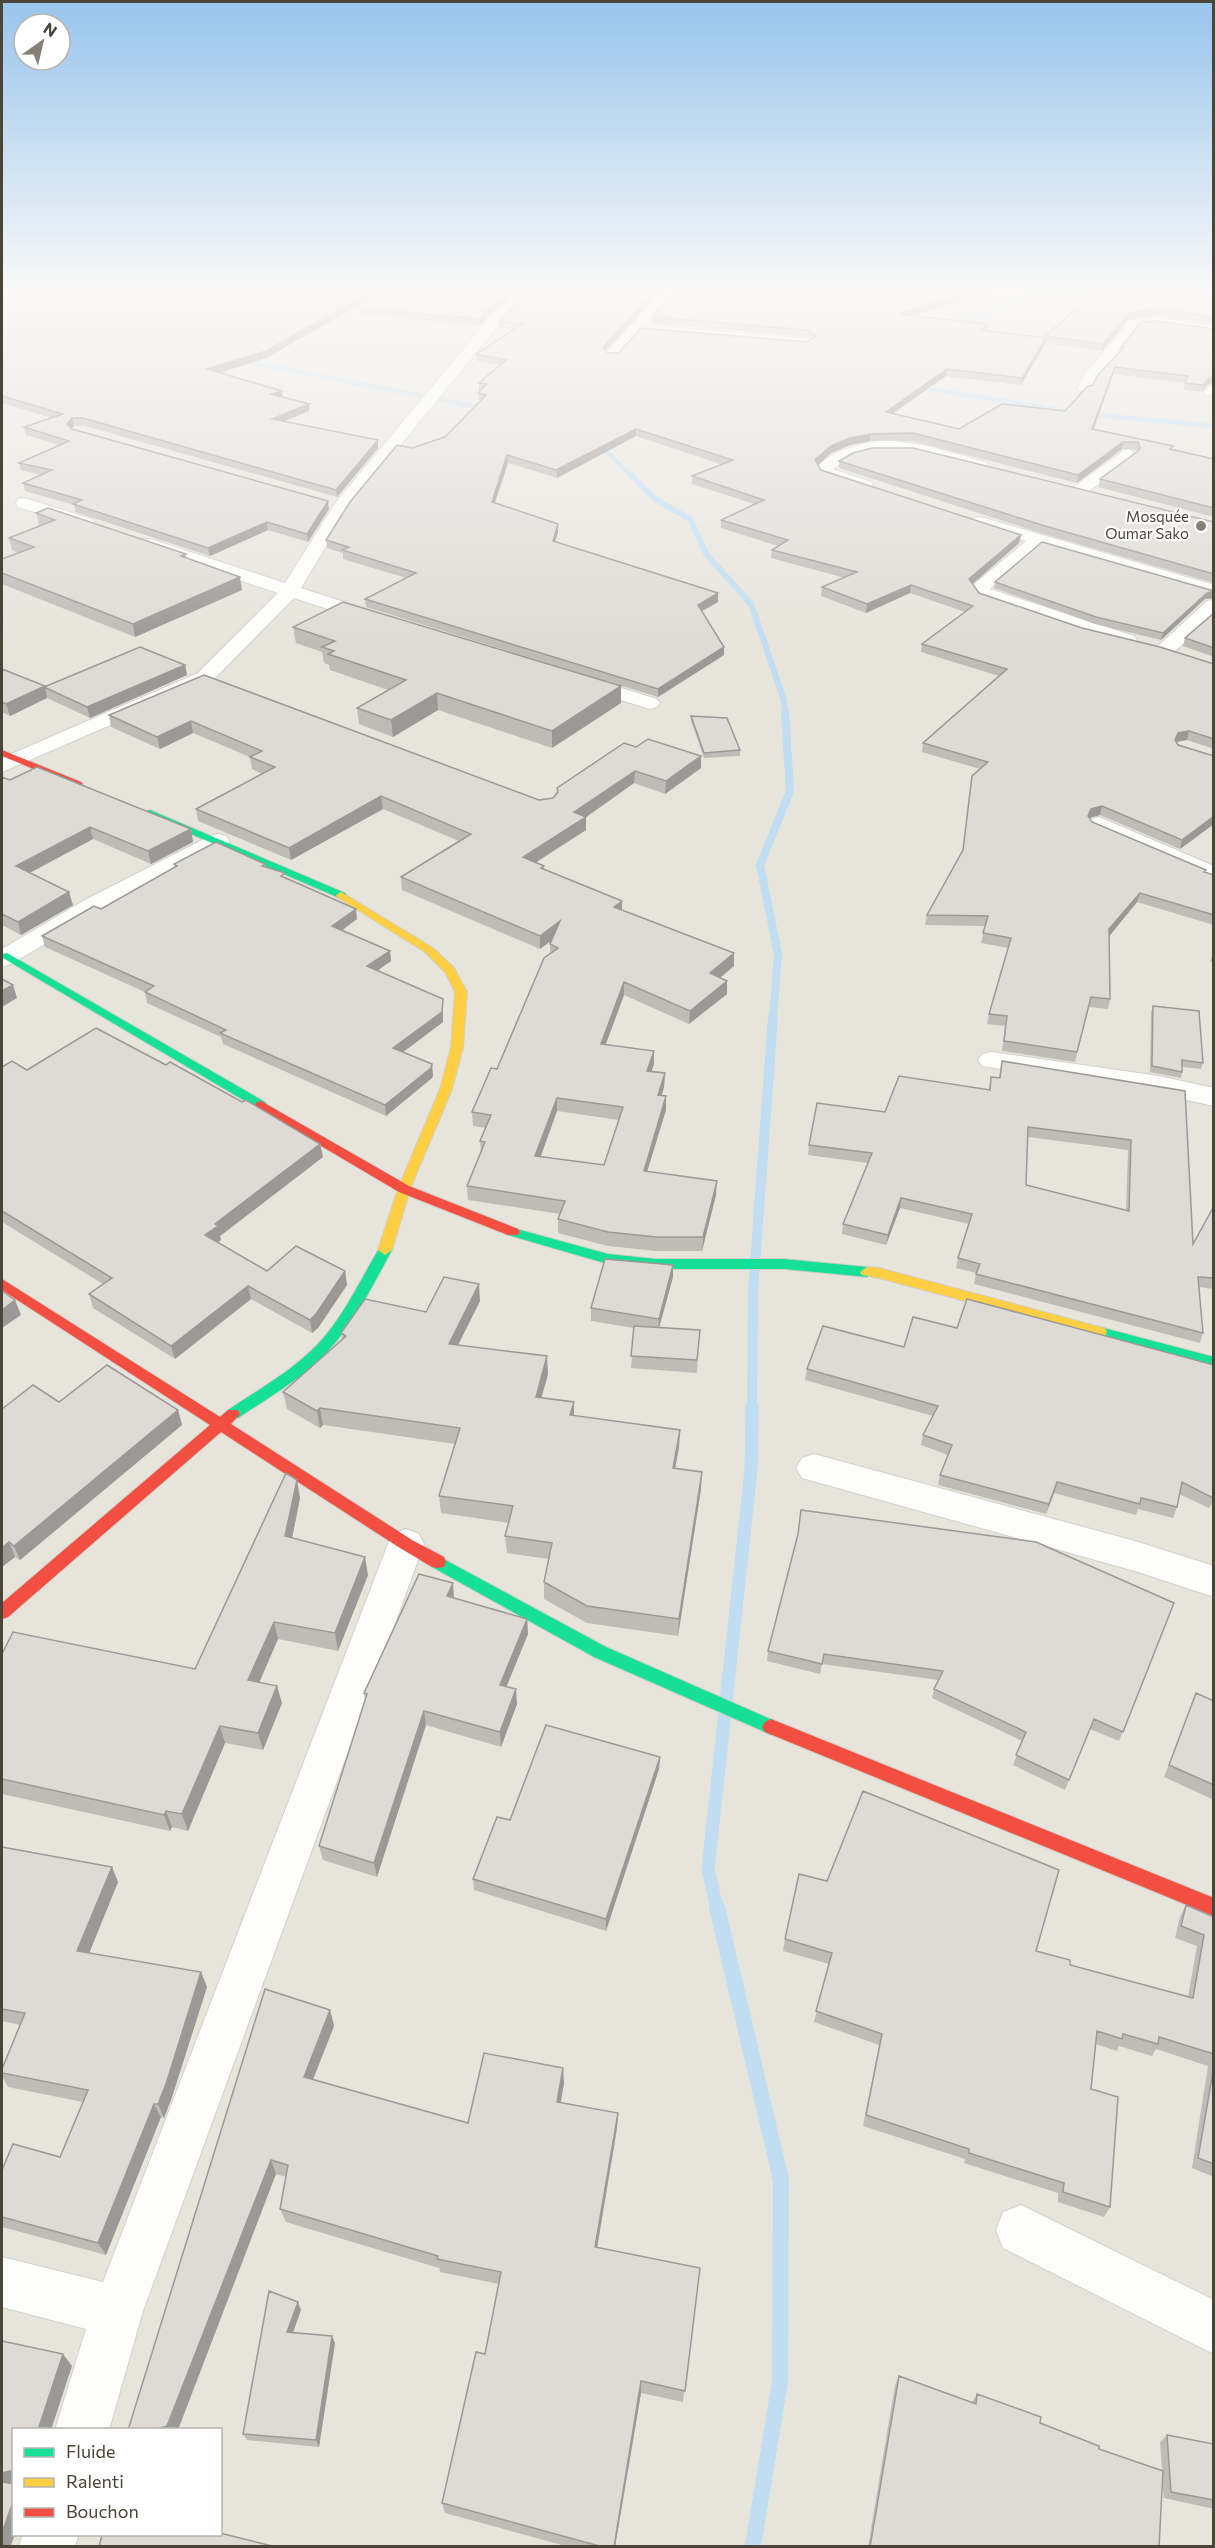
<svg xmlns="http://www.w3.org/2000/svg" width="1215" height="2548" viewBox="0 0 1215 2548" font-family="Commissioner,sans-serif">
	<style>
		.residential { fill: #e7e4dc; fill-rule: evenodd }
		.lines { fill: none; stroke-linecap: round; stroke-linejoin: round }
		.stream-far5 { stroke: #c0ddf1; stroke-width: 4.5 }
		.stream-far4 { stroke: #c0ddf1; stroke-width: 6 }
		.stream-far3 { stroke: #c0ddf1; stroke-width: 8 }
		.stream-far2 { stroke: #c0ddf1; stroke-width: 10 }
		.stream-far1 { stroke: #c0ddf1; stroke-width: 13 }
		.stream { stroke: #c0ddf1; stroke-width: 16 }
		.street-casing { stroke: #d2d0cb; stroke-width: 2 }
		.fast-casing { stroke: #d3cfc5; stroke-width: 2 }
		.slow-casing { stroke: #d3cfc5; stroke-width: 2 }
		.jam-casing { stroke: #d3cfc5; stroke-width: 2 }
		.street { fill: #fdfdfc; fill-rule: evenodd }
		.fast { fill: #16e098; fill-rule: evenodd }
		.slow { fill: #ffcf43; fill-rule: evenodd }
		.jam { fill: #f24e42; fill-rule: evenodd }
		.wall { fill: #bfbcb8; fill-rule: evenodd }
		.shaded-wall { fill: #9b9996 }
		.building { fill: #dedbd6; stroke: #9b9996; stroke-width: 1.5; fill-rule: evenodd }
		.poi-dot { fill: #868178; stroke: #fff; stroke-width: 2 }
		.labels { text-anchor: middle; stroke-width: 4.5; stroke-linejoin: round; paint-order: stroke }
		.far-poi-label { font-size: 15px; fill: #4b4439; stroke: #fff; text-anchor: end }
	</style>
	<rect width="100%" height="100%" fill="#f4f2ee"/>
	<path class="residential" d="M 2,290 L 1213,290 L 1213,2546 L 2,2546 ZM 14,2430 L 220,2430 L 220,2534 L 14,2534 Z"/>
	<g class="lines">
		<path class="stream-far5" d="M 1027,295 L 1108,294
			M 948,323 L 992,314 L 1027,295 L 1029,290
			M 239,360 L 488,409
			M 917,387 L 1086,414 L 1214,426
			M 595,445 L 609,454 L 632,477"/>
		<path class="stream-far4" d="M 631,475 L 655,499 L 690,519 L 707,555 L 751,604 L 784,700 L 785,714"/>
		<path class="stream-far3" d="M 773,1019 L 778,954 L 760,865 L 790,791 L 785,713"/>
		<path class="stream-far2" d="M 752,1409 L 753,1291 L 773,1017"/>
		<path class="stream-far1" d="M 717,1909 L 708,1869 L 751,1470 L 752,1407"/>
		<path class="stream" d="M 717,1907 L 781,2180 L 780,2382 L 753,2546"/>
		<g class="street-casing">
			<path id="street" d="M 522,290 L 536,290 L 501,322 L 349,508 L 301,588 L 384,615 L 386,619 L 384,623 L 370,623 L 294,598 L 212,681 L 2,772 L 2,758 L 198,673 L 278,593 L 139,547 L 136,543 L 139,539 L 151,539 L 285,583 L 336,502 L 491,316 Z
				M 664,290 L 677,290 L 647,325 L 807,339 L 814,343 L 807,347 L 640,332 L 617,358 L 607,358 L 605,355 L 607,352 Z
				M 1155,317 L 1214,326 L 1214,334 L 1155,325 L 1139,327 L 1096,379 L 1090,391 L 1080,391 L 1078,388 L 1084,375 L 1130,321 Z
				M 1214,385 L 1214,396 L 1206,395 L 1204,392 L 1209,386 Z
				M 888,440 L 928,446 L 986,462 L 988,465 L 980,470 C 931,458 879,434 833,469 L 871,482 L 873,485 L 871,488 L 865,490 L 821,475 L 817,468 C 831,449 866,442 888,440 Z
				M 1129,449 L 1137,454 L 1135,457 L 1086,493 L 1074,493 L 1072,490 L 1074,487 L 1123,451 Z
				M 24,498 L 92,519 L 95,523 L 92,527 L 86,528 L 18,507 L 16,503 L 18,499 Z
				M 981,517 L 1214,585 L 1214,596 L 1041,545 L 990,589 L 1134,636 L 1137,640 L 1134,644 L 1120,644 L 978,599 L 970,589 L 973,585 L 1026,541 L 975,526 L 972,522 L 975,518 Z
				M 1214,600 L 1214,616 L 1173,653 L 1159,653 L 1156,649 L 1159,645 L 1207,601 Z
				M 579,675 L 657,699 L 660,703 L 657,707 L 650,709 L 572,685 L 569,681 L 572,677 Z
				M 1099,817 L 1214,866 L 1214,882 L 1091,829 L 1088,824 L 1091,819 Z
				M 218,834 L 226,836 L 230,841 L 226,846 L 103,910 L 11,964 L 2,967 L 2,949 L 85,900 L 210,836 Z
				M 992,1052 L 1159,1076 L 1214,1088 L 1214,1106 L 1159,1094 L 982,1066 L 978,1060 L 982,1054 Z
				M 814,1454 L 1135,1541 L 1214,1566 L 1214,1597 L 1135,1571 L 802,1478 L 796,1468 L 802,1458 Z
				M 406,1529 L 419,1534 L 424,1544 L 143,2311 L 109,2430 L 55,2430 L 86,2329 L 2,2307 L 2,2257 L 103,2282 L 388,1544 L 393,1534 Z
				M 1021,2205 L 1214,2300 L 1214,2354 L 1003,2248 L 996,2230 L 1003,2212 Z
				M 23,2534 L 79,2534 L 75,2546 L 19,2546 Z"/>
		</g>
		<g class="fast-casing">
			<path id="fast" d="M 150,810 L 345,893 L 346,895 L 341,898 L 337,897 L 147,815 L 147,811 Z
				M 7,953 L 265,1102 L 267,1105 L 261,1109 L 257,1108 L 3,958 L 3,954 Z
				M 513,1228 L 608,1254 L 656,1259 L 784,1259 L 867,1267 L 874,1272 L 867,1277 L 784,1269 L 656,1269 L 608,1264 L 508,1235 L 506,1232 Z
				M 385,1245 L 392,1250 C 373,1285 355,1322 327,1352 C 302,1379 269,1397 238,1418 L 228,1418 L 226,1414 L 228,1410 C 258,1390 292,1371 318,1344 C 345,1315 360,1280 380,1247 Z
				M 1100,1327 L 1214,1357 L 1214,1367 L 1095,1336 L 1093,1332 L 1095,1328 Z
				M 438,1556 L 606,1647 L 777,1722 L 780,1727 L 777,1732 L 771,1735 L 765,1732 L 594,1657 L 432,1567 L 430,1562 L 432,1557 Z"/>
		</g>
		<g class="slow-casing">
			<path id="slow" d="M 341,892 L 433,948 L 454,968 L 467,992 L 463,1047 L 452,1089 L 410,1189 L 392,1250 L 385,1255 L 378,1250 L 398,1189 L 440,1089 L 451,1047 L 455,992 L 445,972 L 425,952 L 337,897 L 336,895 Z
				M 867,1267 L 879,1268 L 1100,1327 L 1105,1328 L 1107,1332 L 1105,1336 L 1100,1337 L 879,1278 L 862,1275 L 860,1272 Z"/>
		</g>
		<g class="jam-casing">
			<path id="jam" d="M 2,750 L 81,782 L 83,784 L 75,786 L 2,756 Z
				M 261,1101 L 409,1186 L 518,1229 L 520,1232 L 518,1235 L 508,1235 L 399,1192 L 257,1108 L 255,1105 L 257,1102 Z
				M 2,1279 L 220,1417 L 228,1410 L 238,1410 L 240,1414 L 231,1424 L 412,1540 L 444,1557 L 446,1562 L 444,1567 L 438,1568 L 432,1567 L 400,1548 L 221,1432 L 8,1617 L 2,1619 L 2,1603 L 210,1425 L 2,1290 Z
				M 771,1719 L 1214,1898 L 1214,1916 L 765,1732 L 762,1727 L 765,1722 Z"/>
		</g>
		<use href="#street" class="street"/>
		<use href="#fast" class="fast"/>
		<use href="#slow" class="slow"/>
		<use href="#jam" class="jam"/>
	</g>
	<path class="wall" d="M 2,290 L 518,290 L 490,314 L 480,326 L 359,314 L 358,308 L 363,303 L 266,358 L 220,373 L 282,397 L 309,404 L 309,411 L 284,421 L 378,448 L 337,497 L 85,426 L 74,426 L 71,428 L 329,509 L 308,542 L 268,530 L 210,556 L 75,512 L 74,505 L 25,491 L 23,483 L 41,475 L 21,470 L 19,463 L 59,445 L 26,435 L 24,427 L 52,418 L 2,403 Z
		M 532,290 L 606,351 L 607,353 L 807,342 L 811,339 L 807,337 L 652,323 L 652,317 L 674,290 L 996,290 L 914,315 L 987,324 L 986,330 L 1045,338 L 1045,336 L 1214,290 L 1214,324 L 1155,315 L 1128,320 L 1102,351 L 1045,343 L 1021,385 L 946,376 L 893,413 L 959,429 L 1065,411 L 1093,385 L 1121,351 L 1121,347 L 1141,322 L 1207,385 L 1202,392 L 1183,390 L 1185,383 L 1113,374 L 1093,430 L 1214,459 L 1214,517 L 1098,487 L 1100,479 L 1138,452 L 1137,450 L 1122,449 L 1077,483 L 912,441 L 870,441 L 850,445 L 831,453 L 818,465 L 821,470 L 1021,535 L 1019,543 L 972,584 L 979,593 L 1082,628 L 1214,664 L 1214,749 L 1187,740 L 1176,742 L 1178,745 L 1214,756 L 1214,824 L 1180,849 L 1100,815 L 1089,818 L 1092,822 L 1206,870 L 1205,872 L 1214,875 L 1214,925 L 1137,902 L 1109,936 L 1110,999 L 1108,1009 L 1089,1007 L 1075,1062 L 1002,1051 L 1005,1026 L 987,1024 L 989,1014 L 1009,948 L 981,943 L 985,926 L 925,925 L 927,915 L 962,851 L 980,769 L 922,752 L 923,743 L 999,676 L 921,652 L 922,644 L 965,612 L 910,593 L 866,613 L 821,596 L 822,587 L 845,578 L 771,558 L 772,550 L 778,546 L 721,528 L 721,520 L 754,504 L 692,484 L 692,476 L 723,465 L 636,436 L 557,478 L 508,463 L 495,503 L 558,524 L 558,532 L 555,542 L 718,593 L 718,602 L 701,611 L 724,647 L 724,655 L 658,697 L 366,607 L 365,599 L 406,578 L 343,559 L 343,553 L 327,548 L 326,540 L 412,448 L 445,437 L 481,401 L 478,400 L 478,393 L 481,391 L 479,390 L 479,383 L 499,365 L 477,361 L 476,354 L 513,329 L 499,328 L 499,321 Z
		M 839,461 L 1214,522 L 1214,583 L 1044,534 L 839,468 Z
		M 36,513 L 186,554 L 186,558 L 242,590 L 135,637 L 2,584 L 2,559 L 18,553 L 12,550 L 9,538 L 40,526 L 39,525 Z
		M 995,582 L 1213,598 L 1205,599 L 1161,640 L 1095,624 L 994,588 Z
		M 1214,613 L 1214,657 L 1183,646 L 1185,638 Z
		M 293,627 L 621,686 L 621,703 L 552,748 L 438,710 L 393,737 L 359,724 L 357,708 L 388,690 L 330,670 L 329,665 L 324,663 L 322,652 L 296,643 Z
		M 185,665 L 187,675 L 90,718 L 47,698 L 10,716 L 2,712 L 2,669 L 45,686 L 45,687 Z
		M 204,675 L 539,800 L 553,798 L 557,792 L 557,788 L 636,747 L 701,756 L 701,768 L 665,794 L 634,783 L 586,817 L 586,830 L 536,862 L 544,866 L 544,869 L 622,901 L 622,910 L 734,966 L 720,978 L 727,981 L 727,994 L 689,1024 L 624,995 L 606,1044 L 654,1051 L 654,1064 L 651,1071 L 665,1073 L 664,1087 L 662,1095 L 666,1110 L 647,1171 L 716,1195 L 702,1251 L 656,1251 L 608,1246 L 558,1233 L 558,1219 L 560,1214 L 468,1200 L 467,1186 L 481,1152 L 480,1141 L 486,1128 L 473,1126 L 472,1112 L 497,1069 L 550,954 L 550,944 L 551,941 L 540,949 L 402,890 L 401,877 L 459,841 L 383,809 L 291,860 L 198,821 L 196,809 L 262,774 L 252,769 L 250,757 L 193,733 L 160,749 L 111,727 L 109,715 ZM 557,1111 L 619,1120 L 604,1165 L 541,1156 Z
		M 691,716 L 740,750 L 740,756 L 704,758 L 691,721 Z
		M 2,777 L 10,780 L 191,829 L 193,842 L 151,864 L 93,839 L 30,873 L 73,905 L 21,935 L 2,925 Z
		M 174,864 L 265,864 L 266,867 L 357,919 L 342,930 L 390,951 L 391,961 L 377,971 L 443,999 L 443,1022 L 403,1052 L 433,1075 L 432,1078 L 386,1116 L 223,1044 L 221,1037 L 147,1003 L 145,992 L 45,947 L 42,936 L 101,909 L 175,867 Z
		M 1214,951 L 1214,963 L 1210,961 Z
		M 1153,1006 L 1203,1063 L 1201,1069 L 1182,1067 L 1182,1072 L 1181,1078 L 1150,1072 L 1151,1012 Z
		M 1002,1061 L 1185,1091 L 1193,1244 L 1214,1206 L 1214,1289 L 1199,1287 L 1203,1333 L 1200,1343 L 974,1284 L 976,1273 L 956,1268 L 958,1258 L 969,1224 L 900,1208 L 886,1245 L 842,1234 L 843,1224 L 868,1163 L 808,1155 L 809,1145 L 885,1112 L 989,1089 L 991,1077 L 999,1078 ZM 1028,1137 L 1128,1150 L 1126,1210 L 1026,1185 Z
		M 166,1065 L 242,1102 L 320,1144 L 323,1157 L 220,1236 L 221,1240 L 217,1242 L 267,1271 L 345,1271 L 347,1285 L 318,1328 L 312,1333 L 251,1299 L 175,1359 L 93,1308 L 89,1294 L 103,1284 L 2,1222 L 2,1067 L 27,1070 Z
		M 673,1277 L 659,1327 L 700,1330 L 697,1373 L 631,1368 L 634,1328 L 591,1321 L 591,1308 Z
		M 480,1301 L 458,1345 L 548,1374 L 541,1398 L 574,1416 L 680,1430 L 679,1447 L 675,1469 L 701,1489 L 678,1636 L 587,1623 L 544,1599 L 544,1582 L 549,1559 L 507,1553 L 505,1536 L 509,1523 L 441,1513 L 439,1496 L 455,1444 L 323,1425 L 320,1428 L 287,1409 L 283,1392 L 342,1340 L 341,1333 L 426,1312 Z
		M 957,1328 L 1214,1365 L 1214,1500 L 1209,1508 L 1179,1494 L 1177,1507 L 1173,1518 L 1138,1509 L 1136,1515 L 1054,1493 L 1046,1514 L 938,1485 L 940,1475 L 948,1455 L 921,1445 L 923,1435 L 933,1416 L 805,1380 L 807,1369 L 904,1347 Z
		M 59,1402 L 178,1410 L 182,1425 L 20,1560 L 15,1557 L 2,1567 L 2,1409 Z
		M 300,1498 L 292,1538 L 368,1575 L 338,1651 L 278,1639 L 259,1682 L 282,1703 L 263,1750 L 225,1743 L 188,1831 L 172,1827 L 170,1831 L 2,1794 L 2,1654 L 195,1669 Z
		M 454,1598 L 527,1619 L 528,1634 L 506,1687 L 517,1704 L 501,1747 L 426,1725 L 377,1877 L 323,1860 L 319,1846 L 365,1701 L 364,1693 Z
		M 1174,1603 L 1119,1741 L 1090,1729 L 1065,1790 L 1013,1765 L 1022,1741 L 932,1698 L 934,1689 L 938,1680 L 822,1664 L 820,1674 L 767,1661 L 768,1651 Z
		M 1196,1693 L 1214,1701 L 1214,1800 L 1164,1777 Z
		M 660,1757 L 659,1769 L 606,1931 L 474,1890 L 473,1879 L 510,1820 Z
		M 2,1847 L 112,1867 L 118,1882 L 89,1953 L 201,1972 L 207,1987 L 172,2097 L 164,2118 L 161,2117 L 106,2255 L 2,2227 L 2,2170 L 60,2157 L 83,2102 L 8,2087 L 2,2076 L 2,2069 L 20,2025 L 2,2021 Z
		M 1186,1905 L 1214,1917 L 1214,2177 L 1192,2168 L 1208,2066 L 1156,2049 L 1152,2056 L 1119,2046 L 1117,2051 L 1095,2044 L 1091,2089 L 1110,2207 L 1104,2217 L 1058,2202 L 1058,2193 L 964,2163 L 965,2159 L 863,2126 L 879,2045 L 814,2022 L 829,1964 L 783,1951 L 785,1939 L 1036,1951 L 1070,1965 L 1188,1997 L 1197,1946 L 1175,1938 L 1180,1917 Z
		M 330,2010 L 334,2026 L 313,2080 L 468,2123 L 564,2083 L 561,2102 L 618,2113 L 617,2128 L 597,2248 L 700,2268 L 683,2402 L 641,2393 L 615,2547 L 569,2547 L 445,2513 L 442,2503 L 485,2354 L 499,2284 L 440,2272 L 439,2268 L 286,2222 L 280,2209 L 286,2177 L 276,2174 L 128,2430 Z
		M 301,2310 L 293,2333 L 335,2343 L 319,2447 L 247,2440 L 243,2434 Z
		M 899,2376 L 972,2402 L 977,2394 L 1099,2449 L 1162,2470 L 1160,2442 L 1167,2435 L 1214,2444 L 1214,2509 L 1164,2498 L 1162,2480 L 1159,2547 L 868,2547 L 895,2385 Z"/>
	<path class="shaded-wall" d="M 373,290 L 376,290 L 377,295 L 266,358 L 209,376 L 207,369 Z
		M 510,290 L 518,290 L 490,314 L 480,326 L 480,319 L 489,308 Z
		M 656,290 L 661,290 L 603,354 L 603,347 Z
		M 976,290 L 996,290 L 898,320 L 899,314 Z
		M 1156,308 L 1155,315 L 1128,320 L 1102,351 L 1103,344 L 1130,313 Z
		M 1046,338 L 1045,345 L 1021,385 L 1022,378 Z
		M 1115,367 L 1113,374 L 1091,437 L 1092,429 Z
		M 947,369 L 946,376 L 885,419 L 886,412 Z
		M 1214,376 L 1214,383 L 1207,385 L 1202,392 L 1203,385 L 1209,378 Z
		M 282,391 L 283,398 L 271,394 Z
		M 309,404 L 309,411 L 273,426 L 272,419 Z
		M 72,418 L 74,426 L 69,431 L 67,424 Z
		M 636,429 L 636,436 L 557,478 L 556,470 Z
		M 871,434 L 870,441 L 850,445 L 831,453 L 815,468 L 815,460 L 831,446 L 850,438 Z
		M 378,440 L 378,448 L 337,497 L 336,490 Z
		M 1123,442 L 1122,449 L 1077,483 L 1078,475 Z
		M 507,455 L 508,463 L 492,510 L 492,502 Z
		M 328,501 L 329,509 L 308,542 L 307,534 Z
		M 267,522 L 268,530 L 210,556 L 208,548 Z
		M 558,524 L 558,532 L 553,549 L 553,541 Z
		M 1021,535 L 1019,543 L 968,588 L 969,579 Z
		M 240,577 L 242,590 L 135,637 L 133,624 Z
		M 911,585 L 910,593 L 866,613 L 867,604 Z
		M 1214,591 L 1213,598 L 1205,599 L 1161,640 L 1163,633 L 1207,593 Z
		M 718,593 L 718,602 L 697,614 L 698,605 Z
		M 724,647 L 724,655 L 658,697 L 658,689 Z
		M 185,665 L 187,675 L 90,718 L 87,707 Z
		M 45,686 L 47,698 L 10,716 L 6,704 Z
		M 621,686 L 621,703 L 552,748 L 552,731 Z
		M 437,693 L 438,710 L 393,737 L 391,720 Z
		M 191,721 L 193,733 L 160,749 L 157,737 Z
		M 1189,731 L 1187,740 L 1176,742 L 1175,740 L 1178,733 Z
		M 701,756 L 701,768 L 665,794 L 666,781 Z
		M 635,771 L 634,783 L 582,820 L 586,817 L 586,830 L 524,870 L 523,857 L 574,812 Z
		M 381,796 L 383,809 L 291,860 L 289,848 Z
		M 1102,806 L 1100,815 L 1089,818 L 1088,816 L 1091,809 Z
		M 1214,816 L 1214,824 L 1180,849 L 1182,840 Z
		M 90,827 L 93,839 L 20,878 L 16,866 Z
		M 191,829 L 193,842 L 151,864 L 148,851 Z
		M 69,892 L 73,905 L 21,935 L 18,922 Z
		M 1140,893 L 1137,902 L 1107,939 L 1109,929 Z
		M 622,901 L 622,914 L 614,907 Z
		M 356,909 L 357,919 L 333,937 L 332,926 Z
		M 560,921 L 560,934 L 540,949 L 540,936 Z
		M 390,951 L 391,961 L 368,977 L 367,966 Z
		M 734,953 L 734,966 L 709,987 L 710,973 Z
		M 727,981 L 727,994 L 689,1024 L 690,1011 Z
		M 624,982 L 624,995 L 601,1057 L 601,1044 Z
		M 13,985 L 17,998 L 2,1007 L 2,991 Z
		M 443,999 L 443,1022 L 394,1059 L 393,1048 Z
		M 654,1051 L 654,1064 L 647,1084 L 647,1071 Z
		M 432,1064 L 433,1075 L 432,1078 L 386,1116 L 385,1105 Z
		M 665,1073 L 664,1087 L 657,1109 L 658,1095 Z
		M 666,1096 L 666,1110 L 643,1185 L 644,1171 Z
		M 557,1098 L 557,1111 L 536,1169 L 535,1156 Z
		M 320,1144 L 323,1157 L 220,1236 L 221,1240 L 208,1249 L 205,1235 L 215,1224 Z
		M 717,1181 L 716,1195 L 702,1251 L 703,1237 Z
		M 901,1198 L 900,1208 L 886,1245 L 888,1235 Z
		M 673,1265 L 673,1277 L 658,1332 L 659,1319 Z
		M 345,1271 L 347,1285 L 318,1328 L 312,1333 L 310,1320 Z
		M 479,1284 L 480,1301 L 450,1361 L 449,1344 Z
		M 248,1286 L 251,1299 L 175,1359 L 171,1346 Z
		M 15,1300 L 21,1315 L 2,1328 L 2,1310 Z
		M 547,1356 L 548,1374 L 537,1414 L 536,1397 Z
		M 574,1402 L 574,1419 L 570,1415 Z
		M 320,1408 L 323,1425 L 320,1428 L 317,1411 Z
		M 178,1410 L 182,1425 L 20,1560 L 14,1546 Z
		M 680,1430 L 679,1447 L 672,1485 L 673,1468 Z
		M 702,1472 L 701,1489 L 678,1636 L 679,1619 Z
		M 297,1480 L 300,1498 L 289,1553 L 285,1536 Z
		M 1057,1482 L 1054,1493 L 1046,1514 L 1049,1504 Z
		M 9,1542 L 15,1557 L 2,1567 L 2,1548 Z
		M 365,1557 L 368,1575 L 338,1651 L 335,1633 Z
		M 453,1583 L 454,1598 L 447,1596 Z
		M 527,1619 L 528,1634 L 501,1700 L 500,1685 Z
		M 274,1622 L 278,1639 L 253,1697 L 248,1680 Z
		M 277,1686 L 282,1703 L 263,1750 L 258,1733 Z
		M 516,1689 L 517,1704 L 501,1747 L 500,1732 Z
		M 424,1711 L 426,1725 L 377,1877 L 374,1863 Z
		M 220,1726 L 225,1743 L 188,1831 L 182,1814 Z
		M 660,1757 L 659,1769 L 606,1931 L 606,1919 Z
		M 166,1811 L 172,1827 L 170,1831 L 164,1815 Z
		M 112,1867 L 118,1882 L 84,1966 L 77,1951 Z
		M 201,1972 L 207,1987 L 172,2097 L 164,2118 L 158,2104 Z
		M 330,2010 L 334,2026 L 308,2092 L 304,2077 Z
		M 563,2068 L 564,2083 L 558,2116 L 557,2102 Z
		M 154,2104 L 161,2117 L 106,2255 L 98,2243 Z
		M 618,2113 L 617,2128 L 595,2260 L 595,2247 Z
		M 271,2160 L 276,2174 L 178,2430 L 154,2430 Z
		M 298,2302 L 301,2310 L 290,2340 L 287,2332 Z
		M 332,2336 L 335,2343 L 319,2447 L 316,2440 Z
		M 63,2354 L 72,2366 L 51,2430 L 38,2430 Z
		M 641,2381 L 641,2393 L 615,2547 L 614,2547 Z
		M 14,2470 L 14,2483 L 2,2486 L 2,2473 Z
		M 14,2499 L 14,2535 L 15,2535 L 10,2547 L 2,2547 L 2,2533 Z"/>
	<path class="building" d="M 2,290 L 373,290 L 266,351 L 207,369 L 282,391 L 271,394 L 309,404 L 272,419 L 378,440 L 336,490 L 83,418 L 72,418 L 67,424 L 72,429 L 328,501 L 307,534 L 267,522 L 208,548 L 73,504 L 82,500 L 23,483 L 52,470 L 19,463 L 69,441 L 24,427 L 63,414 L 2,396 Z
		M 375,290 L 510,290 L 489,308 L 480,319 L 358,308 Z
		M 532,290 L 656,290 L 603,347 L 607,353 L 619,353 L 641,328 L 807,342 L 817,336 L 808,330 L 652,317 L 674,290 L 976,290 L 899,314 L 987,324 L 982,330 L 1046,338 L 1022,378 L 947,369 L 886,412 L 959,429 L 1002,404 L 1065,411 L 1088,386 L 1093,385 L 1098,375 L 1124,347 L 1121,347 L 1141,322 L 1156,321 L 1214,329 L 1214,376 L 1209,378 L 1203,385 L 1185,383 L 1188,376 L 1115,367 L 1092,429 L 1173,446 L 1170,449 L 1214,459 L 1214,508 L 1100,479 L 1138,451 L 1140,448 L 1138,442 L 1123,442 L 1078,475 L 913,433 L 871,434 L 850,438 L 831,446 L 815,460 L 821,470 L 1021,535 L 969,579 L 979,593 L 1082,628 L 1160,647 L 1214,664 L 1214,739 L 1189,731 L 1178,733 L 1175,740 L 1178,745 L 1214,756 L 1214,816 L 1182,840 L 1102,806 L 1091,809 L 1088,816 L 1092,822 L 1206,870 L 1204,872 L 1214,875 L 1214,915 L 1140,893 L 1109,929 L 1110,999 L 1091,997 L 1077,1052 L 1004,1041 L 1007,1016 L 989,1014 L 1011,938 L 983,933 L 988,916 L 927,915 L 963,850 L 972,776 L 988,762 L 923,743 L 1007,669 L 922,644 L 973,606 L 911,585 L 867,604 L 822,587 L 857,572 L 772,550 L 788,540 L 721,520 L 764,500 L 692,476 L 733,460 L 636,429 L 556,470 L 507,455 L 492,502 L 558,524 L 553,541 L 718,593 L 698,605 L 724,647 L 658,689 L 365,599 L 416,573 L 342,550 L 349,547 L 326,540 L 350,502 L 397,445 L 412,448 L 445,437 L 486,395 L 478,393 L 487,384 L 479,383 L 506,360 L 476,354 L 522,324 L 499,321 Z
		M 1099,290 L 1214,290 L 1214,317 L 1156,308 L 1130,313 L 1103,344 L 1045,336 Z
		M 872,448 L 913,448 L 1214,522 L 1214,574 L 1045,526 L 839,461 L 853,453 Z
		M 48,508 L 186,554 L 181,556 L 240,577 L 133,624 L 2,573 L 2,559 L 34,547 L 9,538 L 55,520 L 36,513 Z
		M 1042,542 L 1214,591 L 1207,593 L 1163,633 L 1096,617 L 995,582 Z
		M 343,602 L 621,686 L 552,731 L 437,693 L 391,720 L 357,708 L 406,680 L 328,654 L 334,651 L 322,647 L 335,641 L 293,627 Z
		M 1214,613 L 1214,648 L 1185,638 Z
		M 140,647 L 185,665 L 87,707 L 44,687 Z
		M 2,669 L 45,686 L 6,704 L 2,702 Z
		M 204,675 L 539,800 L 553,798 L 558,792 L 557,788 L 624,743 L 636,747 L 648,739 L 701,756 L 666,781 L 635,771 L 574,812 L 586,817 L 523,857 L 544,866 L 541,868 L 622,901 L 614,907 L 734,953 L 710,973 L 727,981 L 690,1011 L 624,982 L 601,1044 L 654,1051 L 647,1071 L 665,1073 L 658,1095 L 666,1096 L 644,1171 L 717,1181 L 703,1237 L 656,1237 L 608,1232 L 558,1219 L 565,1201 L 467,1186 L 485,1142 L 480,1141 L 491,1115 L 472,1112 L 491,1068 L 497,1069 L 544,958 L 558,948 L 550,944 L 560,921 L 540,936 L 401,877 L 471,834 L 381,796 L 289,848 L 196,809 L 275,767 L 250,757 L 262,751 L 191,721 L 157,737 L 109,715 ZM 557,1098 L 623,1107 L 604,1165 L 535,1156 Z
		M 691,716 L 727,718 L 740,750 L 704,753 Z
		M 37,767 L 191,829 L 148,851 L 90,827 L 16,866 L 69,892 L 18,922 L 2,914 L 2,777 L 10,780 Z
		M 216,842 L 265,864 L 262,866 L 285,873 L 281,876 L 356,909 L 332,926 L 390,951 L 367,966 L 443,999 L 442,1012 L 393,1048 L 432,1064 L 431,1068 L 385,1105 L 220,1033 L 226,1030 L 145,992 L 154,986 L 42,936 L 94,906 L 101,909 L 177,866 L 174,864 Z
		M 2,979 L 13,985 L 2,991 Z
		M 1153,1006 L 1199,1011 L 1203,1063 L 1182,1060 L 1182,1072 L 1152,1066 Z
		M 96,1028 L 166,1065 L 170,1062 L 242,1102 L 246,1100 L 320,1144 L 215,1224 L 218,1226 L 205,1235 L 267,1271 L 296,1246 L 345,1271 L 316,1314 L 310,1320 L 248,1286 L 171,1346 L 89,1294 L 112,1278 L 2,1211 L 2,1067 L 12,1061 L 27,1070 Z
		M 1002,1061 L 1185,1091 L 1193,1244 L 1214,1206 L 1214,1278 L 1198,1277 L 1203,1333 L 976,1274 L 980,1264 L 958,1258 L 972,1214 L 901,1198 L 888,1235 L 843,1224 L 872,1153 L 809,1145 L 817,1103 L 885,1112 L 899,1076 L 990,1090 L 991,1077 L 1000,1078 ZM 1028,1127 L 1131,1140 L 1129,1211 L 1026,1185 Z
		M 605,1259 L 673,1265 L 659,1319 L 591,1308 Z
		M 444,1277 L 479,1284 L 449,1344 L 547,1356 L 536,1397 L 574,1402 L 570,1415 L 680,1430 L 673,1468 L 702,1472 L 679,1619 L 587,1606 L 544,1582 L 552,1543 L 505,1536 L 513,1506 L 439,1496 L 460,1428 L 320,1408 L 317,1411 L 283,1392 L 346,1336 L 341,1333 L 365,1299 L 426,1312 Z
		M 2,1291 L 15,1300 L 2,1310 Z
		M 967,1299 L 1214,1365 L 1214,1496 L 1213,1498 L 1182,1482 L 1177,1507 L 1141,1498 L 1140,1504 L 1057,1482 L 1049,1504 L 940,1475 L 952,1445 L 923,1435 L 938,1406 L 807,1369 L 823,1326 L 904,1347 L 913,1317 L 957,1328 Z
		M 634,1326 L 700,1330 L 697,1360 L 631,1356 Z
		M 107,1365 L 178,1410 L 14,1546 L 9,1542 L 2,1548 L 2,1409 L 33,1385 L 59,1402 Z
		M 286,1473 L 297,1480 L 285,1536 L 365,1557 L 335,1633 L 274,1622 L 248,1680 L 277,1686 L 258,1733 L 220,1726 L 182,1814 L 166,1811 L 164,1815 L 2,1779 L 2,1654 L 13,1632 L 195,1669 Z
		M 801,1510 L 1036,1542 L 1174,1603 L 1123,1732 L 1094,1719 L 1069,1780 L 1016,1755 L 1026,1732 L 934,1689 L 943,1671 L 824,1654 L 822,1664 L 768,1651 L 798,1534 Z
		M 419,1574 L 453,1583 L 447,1596 L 527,1619 L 500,1685 L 516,1689 L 500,1732 L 424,1711 L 374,1863 L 319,1846 L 367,1694 L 364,1693 Z
		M 1196,1693 L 1214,1701 L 1214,1785 L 1169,1765 Z
		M 546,1725 L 660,1757 L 606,1919 L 473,1879 L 497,1817 L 510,1820 Z
		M 863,1791 L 1059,1870 L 1036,1951 L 1070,1960 L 1070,1965 L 1193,1998 L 1204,1935 L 1181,1926 L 1186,1905 L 1214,1917 L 1214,2054 L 1159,2037 L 1158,2044 L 1123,2034 L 1122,2039 L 1097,2031 L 1091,2089 L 1118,2097 L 1110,2207 L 1063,2192 L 1064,2183 L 969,2153 L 969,2149 L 866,2115 L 882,2034 L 816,2011 L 832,1953 L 785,1939 L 799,1874 L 827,1881 Z
		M 2,1847 L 112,1867 L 77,1951 L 201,1972 L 166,2084 L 158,2104 L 154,2104 L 98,2243 L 2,2217 L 2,2170 L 13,2144 L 60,2157 L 88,2090 L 2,2073 L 2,2069 L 25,2013 L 2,2009 Z
		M 265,1989 L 330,2010 L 304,2077 L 468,2123 L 484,2053 L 563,2068 L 557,2102 L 618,2113 L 595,2247 L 700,2268 L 685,2391 L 641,2381 L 614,2547 L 603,2547 L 442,2503 L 476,2352 L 485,2354 L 501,2272 L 437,2259 L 438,2256 L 280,2209 L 288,2165 L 271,2160 L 167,2426 L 154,2430 L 128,2430 Z
		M 1214,2066 L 1214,2164 L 1198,2158 Z
		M 269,2291 L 298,2302 L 287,2332 L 332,2336 L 316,2440 L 243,2434 Z
		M 2,2341 L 63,2354 L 38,2430 L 14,2430 L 14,2470 L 2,2473 Z
		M 899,2376 L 976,2404 L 977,2394 L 1041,2417 L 1040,2423 L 1099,2446 L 1099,2449 L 1163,2471 L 1159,2547 L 870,2547 Z
		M 1167,2435 L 1214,2444 L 1214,2500 L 1171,2492 Z
		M 2,2482 L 14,2484 L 14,2499 L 2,2533 Z
		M 220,2533 L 276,2547 L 99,2547 L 102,2535 L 220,2535 Z"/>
	<linearGradient id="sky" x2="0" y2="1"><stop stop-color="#98c4ec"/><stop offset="0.45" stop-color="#faf9f7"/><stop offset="1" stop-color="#faf9f7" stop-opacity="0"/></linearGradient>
	<rect width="1215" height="647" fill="url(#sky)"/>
	<circle class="poi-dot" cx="1201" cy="526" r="6"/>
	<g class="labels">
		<g class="far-poi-label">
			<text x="1189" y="522">Mosquée<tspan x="1189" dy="17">Oumar Sako</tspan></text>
		</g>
	</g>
	<rect width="1215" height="2548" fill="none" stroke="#4b4439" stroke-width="6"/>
	<rect x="12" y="2428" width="210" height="108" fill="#ffffff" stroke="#b7b4b0" stroke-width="1.5"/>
	<rect x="24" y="2448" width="30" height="9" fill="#16e098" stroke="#b7b4b0" stroke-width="1.5"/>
	<text x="66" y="2458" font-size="18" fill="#4b4439">Fluide</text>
	<rect x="24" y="2478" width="30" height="9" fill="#ffcf43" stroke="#b7b4b0" stroke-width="1.5"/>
	<text x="66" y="2488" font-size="18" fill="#4b4439">Ralenti</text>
	<rect x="24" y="2508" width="30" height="9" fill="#f24e42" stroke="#b7b4b0" stroke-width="1.5"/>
	<text x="66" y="2518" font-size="18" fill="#4b4439">Bouchon</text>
	<g transform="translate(42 42) rotate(34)"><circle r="28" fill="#ffffff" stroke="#b7b4b0" stroke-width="1.5"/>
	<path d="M0-4.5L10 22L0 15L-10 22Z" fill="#868178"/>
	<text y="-9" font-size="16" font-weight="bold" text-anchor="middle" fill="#4b4439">N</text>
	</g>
</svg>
